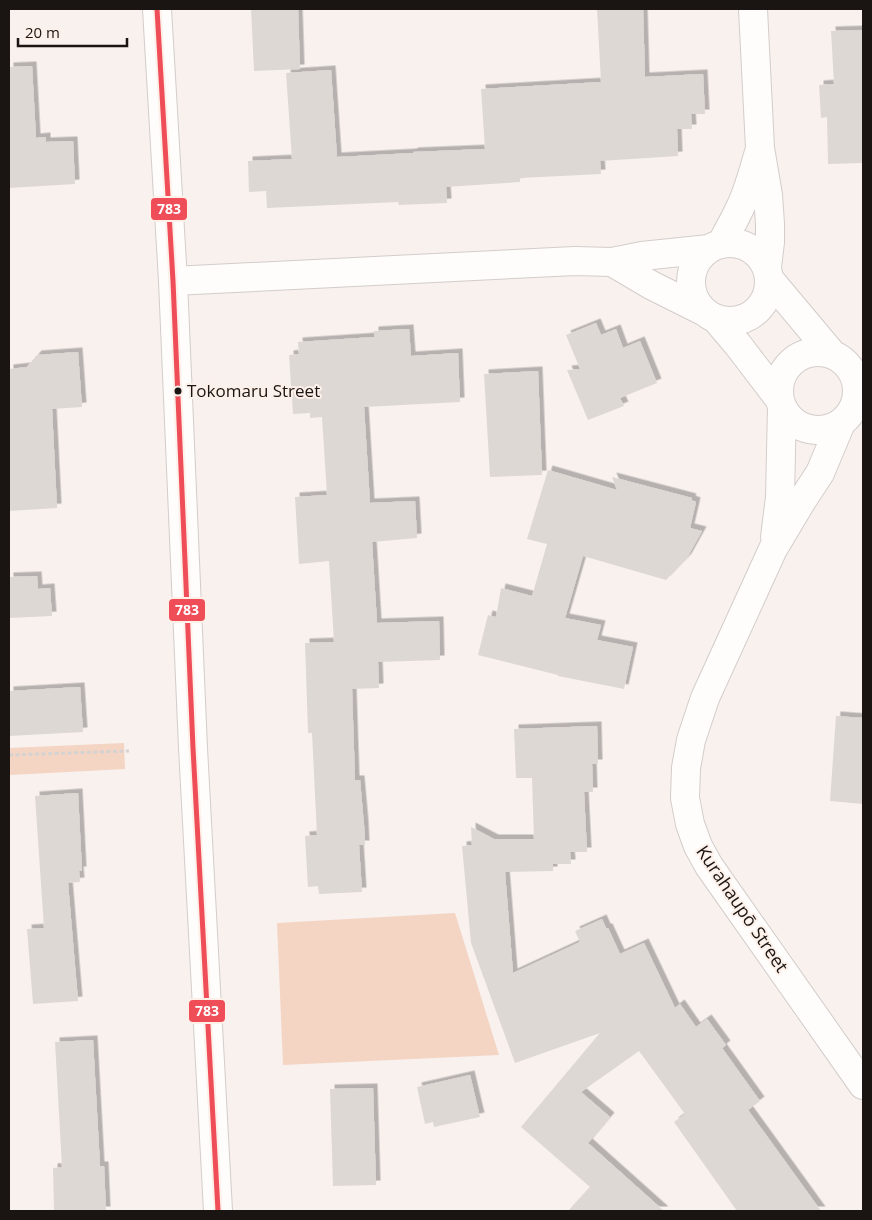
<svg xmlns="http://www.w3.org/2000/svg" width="872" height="1220" viewBox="0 0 872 1220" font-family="'Open Sans',sans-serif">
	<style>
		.green { fill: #f4d4c3 }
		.building { fill: #ded8d5; filter: url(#shadow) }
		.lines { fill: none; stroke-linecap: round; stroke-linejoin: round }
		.minor-casing { stroke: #d3cdca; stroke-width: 30 }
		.tertiary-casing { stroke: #d3cdca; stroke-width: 30 }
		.path { stroke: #d5d3d2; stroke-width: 3; stroke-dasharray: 4 2.5; stroke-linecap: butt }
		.minor { stroke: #fefdfc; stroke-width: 28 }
		.tertiary { stroke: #fefdfc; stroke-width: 28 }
		.bus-1-casing { stroke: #fdf0e9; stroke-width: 9 }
		.bus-1 { stroke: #ef4d58; stroke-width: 5 }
		.bus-dot { fill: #1a1513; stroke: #fdf0e9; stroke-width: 2 }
		.labels { text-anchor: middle; stroke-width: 4; stroke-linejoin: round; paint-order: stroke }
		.bus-label { font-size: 17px; fill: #1a1513; stroke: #fdf0e9; text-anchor: start }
		.street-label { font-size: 18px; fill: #1a1513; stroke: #fdf0e9 }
		.line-badge { stroke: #fdf0e9; stroke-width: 2 }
		.badge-label { font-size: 14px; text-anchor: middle; font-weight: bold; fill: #fff }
	</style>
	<defs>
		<filter id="shadow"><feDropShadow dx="4.5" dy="-4.5" stdDeviation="0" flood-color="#0004"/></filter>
	</defs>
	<rect width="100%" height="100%" fill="#f8f1ee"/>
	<path class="green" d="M 124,743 L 125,769 L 9,775 L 9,748 Z
		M 455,913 L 499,1055 L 283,1065 L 277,923 Z"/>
	<path class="building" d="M 251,9 L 298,9 L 300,69 L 254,71 Z
		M 597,9 L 643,9 L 645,77 L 703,74 L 705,114 L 691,114 L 692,129 L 677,129 L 678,156 L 600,161 L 601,174 L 520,178 L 520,182 L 446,187 L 447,203 L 399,205 L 398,202 L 267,208 L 266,191 L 249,192 L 248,161 L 292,159 L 286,73 L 331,70 L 337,157 L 413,153 L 413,152 L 485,149 L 481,89 L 601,82 Z
		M 863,30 L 863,163 L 828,164 L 827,117 L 821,118 L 819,85 L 834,84 L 831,31 Z
		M 32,66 L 36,138 L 46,137 L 46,142 L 73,141 L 75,184 L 9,188 L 9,67 Z
		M 596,323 L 601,335 L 616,329 L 623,348 L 640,341 L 657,383 L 620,398 L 624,406 L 588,420 L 567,370 L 580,369 L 566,335 Z
		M 409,329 L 411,356 L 458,353 L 460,402 L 364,407 L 370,503 L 415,501 L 417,538 L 372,542 L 377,623 L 439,621 L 440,660 L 378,662 L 379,688 L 352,689 L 355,780 L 360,780 L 364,825 L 365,845 L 359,845 L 362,892 L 319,894 L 318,886 L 308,887 L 305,836 L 317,835 L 312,733 L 308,733 L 305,643 L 334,642 L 329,561 L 299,564 L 295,497 L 327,495 L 322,417 L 310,418 L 310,413 L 293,414 L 289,355 L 299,354 L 298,342 L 374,337 L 374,331 Z
		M 78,352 L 82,407 L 52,409 L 57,508 L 9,511 L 9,369 L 27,367 L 37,355 Z
		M 538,371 L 542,475 L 490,477 L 484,374 Z
		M 548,470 L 617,490 L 612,477 L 692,498 L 691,500 L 696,502 L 690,528 L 702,531 L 687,558 L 666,580 L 583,556 L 565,618 L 601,625 L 597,640 L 633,647 L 624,689 L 558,676 L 558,675 L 478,655 L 488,615 L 496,617 L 501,588 L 532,596 L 547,544 L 527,539 Z
		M 37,576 L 38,589 L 50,588 L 52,616 L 9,618 L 9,577 Z
		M 80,687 L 83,732 L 9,736 L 9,691 Z
		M 836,716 L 863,718 L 863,804 L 830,801 Z
		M 597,726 L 598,764 L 592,764 L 593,792 L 584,792 L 587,852 L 570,852 L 571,864 L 553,864 L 553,871 L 505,872 L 513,973 L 580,942 L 575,931 L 602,919 L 606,928 L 608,928 L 620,954 L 644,943 L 675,1008 L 680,1004 L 696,1027 L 707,1019 L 726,1045 L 722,1048 L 760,1101 L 748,1110 L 821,1211 L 737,1211 L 674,1122 L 685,1114 L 639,1051 L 581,1092 L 610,1117 L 588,1143 L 664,1211 L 568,1211 L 590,1187 L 521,1127 L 600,1033 L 515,1063 L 471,943 L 462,846 L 472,845 L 471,827 L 494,839 L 534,839 L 532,778 L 516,778 L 514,729 Z
		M 78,793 L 82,871 L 79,871 L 80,882 L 68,883 L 78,1001 L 33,1004 L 27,929 L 44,928 L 35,796 Z
		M 93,1040 L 100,1166 L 104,1166 L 106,1211 L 54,1211 L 53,1168 L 62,1167 L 55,1042 Z
		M 470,1075 L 480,1117 L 434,1127 L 433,1122 L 425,1124 L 417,1087 Z
		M 373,1088 L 376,1185 L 333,1186 L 330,1089 Z"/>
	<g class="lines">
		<g class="minor-casing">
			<path id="minor" d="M 753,9 L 760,148 L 768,195 L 770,224 L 770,242 L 767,267
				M691 282a39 39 0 1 1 78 0a39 39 0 1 1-78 0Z
				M 722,243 C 727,232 733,223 738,212 C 748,193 753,172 759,152
				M 612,262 L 651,285 L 703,311
				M 770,280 L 832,354
				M 173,281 L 575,261 L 612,262 L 642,256 L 709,249
				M 716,319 L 738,345 L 780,400
				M779 391a39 39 0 1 1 78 0a39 39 0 1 1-78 0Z
				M 841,423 L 820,473 L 801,502 L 773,549 L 705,698 L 691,740 L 686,768 L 685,798 L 690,824 L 698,846 L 709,866 L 863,1085
				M 775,537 L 780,497 L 782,407"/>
		</g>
		<g class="tertiary-casing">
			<path id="tertiary" d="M 157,9 L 173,281 L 193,748 L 218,1211"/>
		</g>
		<path class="path" d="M 9,755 L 129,751"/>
		<use href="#minor" class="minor"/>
		<use href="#tertiary" class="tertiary"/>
		<g class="bus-1-casing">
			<path id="bus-1" d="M 157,9 L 173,281 L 193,748 L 218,1211"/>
		</g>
		<use href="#bus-1" class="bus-1"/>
	</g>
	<circle class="bus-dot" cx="178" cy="391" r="4.5"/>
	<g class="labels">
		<g class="bus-label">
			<text x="187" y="397">Tokomaru Street</text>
		</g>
		<g class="street-label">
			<text transform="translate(742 909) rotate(56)" y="6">Kurahaupō Street</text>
		</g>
	</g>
	<g class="line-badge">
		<rect x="150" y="197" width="38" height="24" rx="5" fill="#ef4d58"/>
		<rect x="168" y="598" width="38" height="24" rx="5" fill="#ef4d58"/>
		<rect x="188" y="999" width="38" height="24" rx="5" fill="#ef4d58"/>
	</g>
	<g class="badge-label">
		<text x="169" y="214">783</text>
		<text x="187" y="615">783</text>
		<text x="207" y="1016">783</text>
	</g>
	<rect width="872" height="1220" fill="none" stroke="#1a1513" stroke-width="20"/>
	<path d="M18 38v8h109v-8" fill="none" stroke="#1a1513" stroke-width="2.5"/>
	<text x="25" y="38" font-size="15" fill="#1a1513" stroke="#fdf0e9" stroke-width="4" paint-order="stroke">20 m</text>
</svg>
